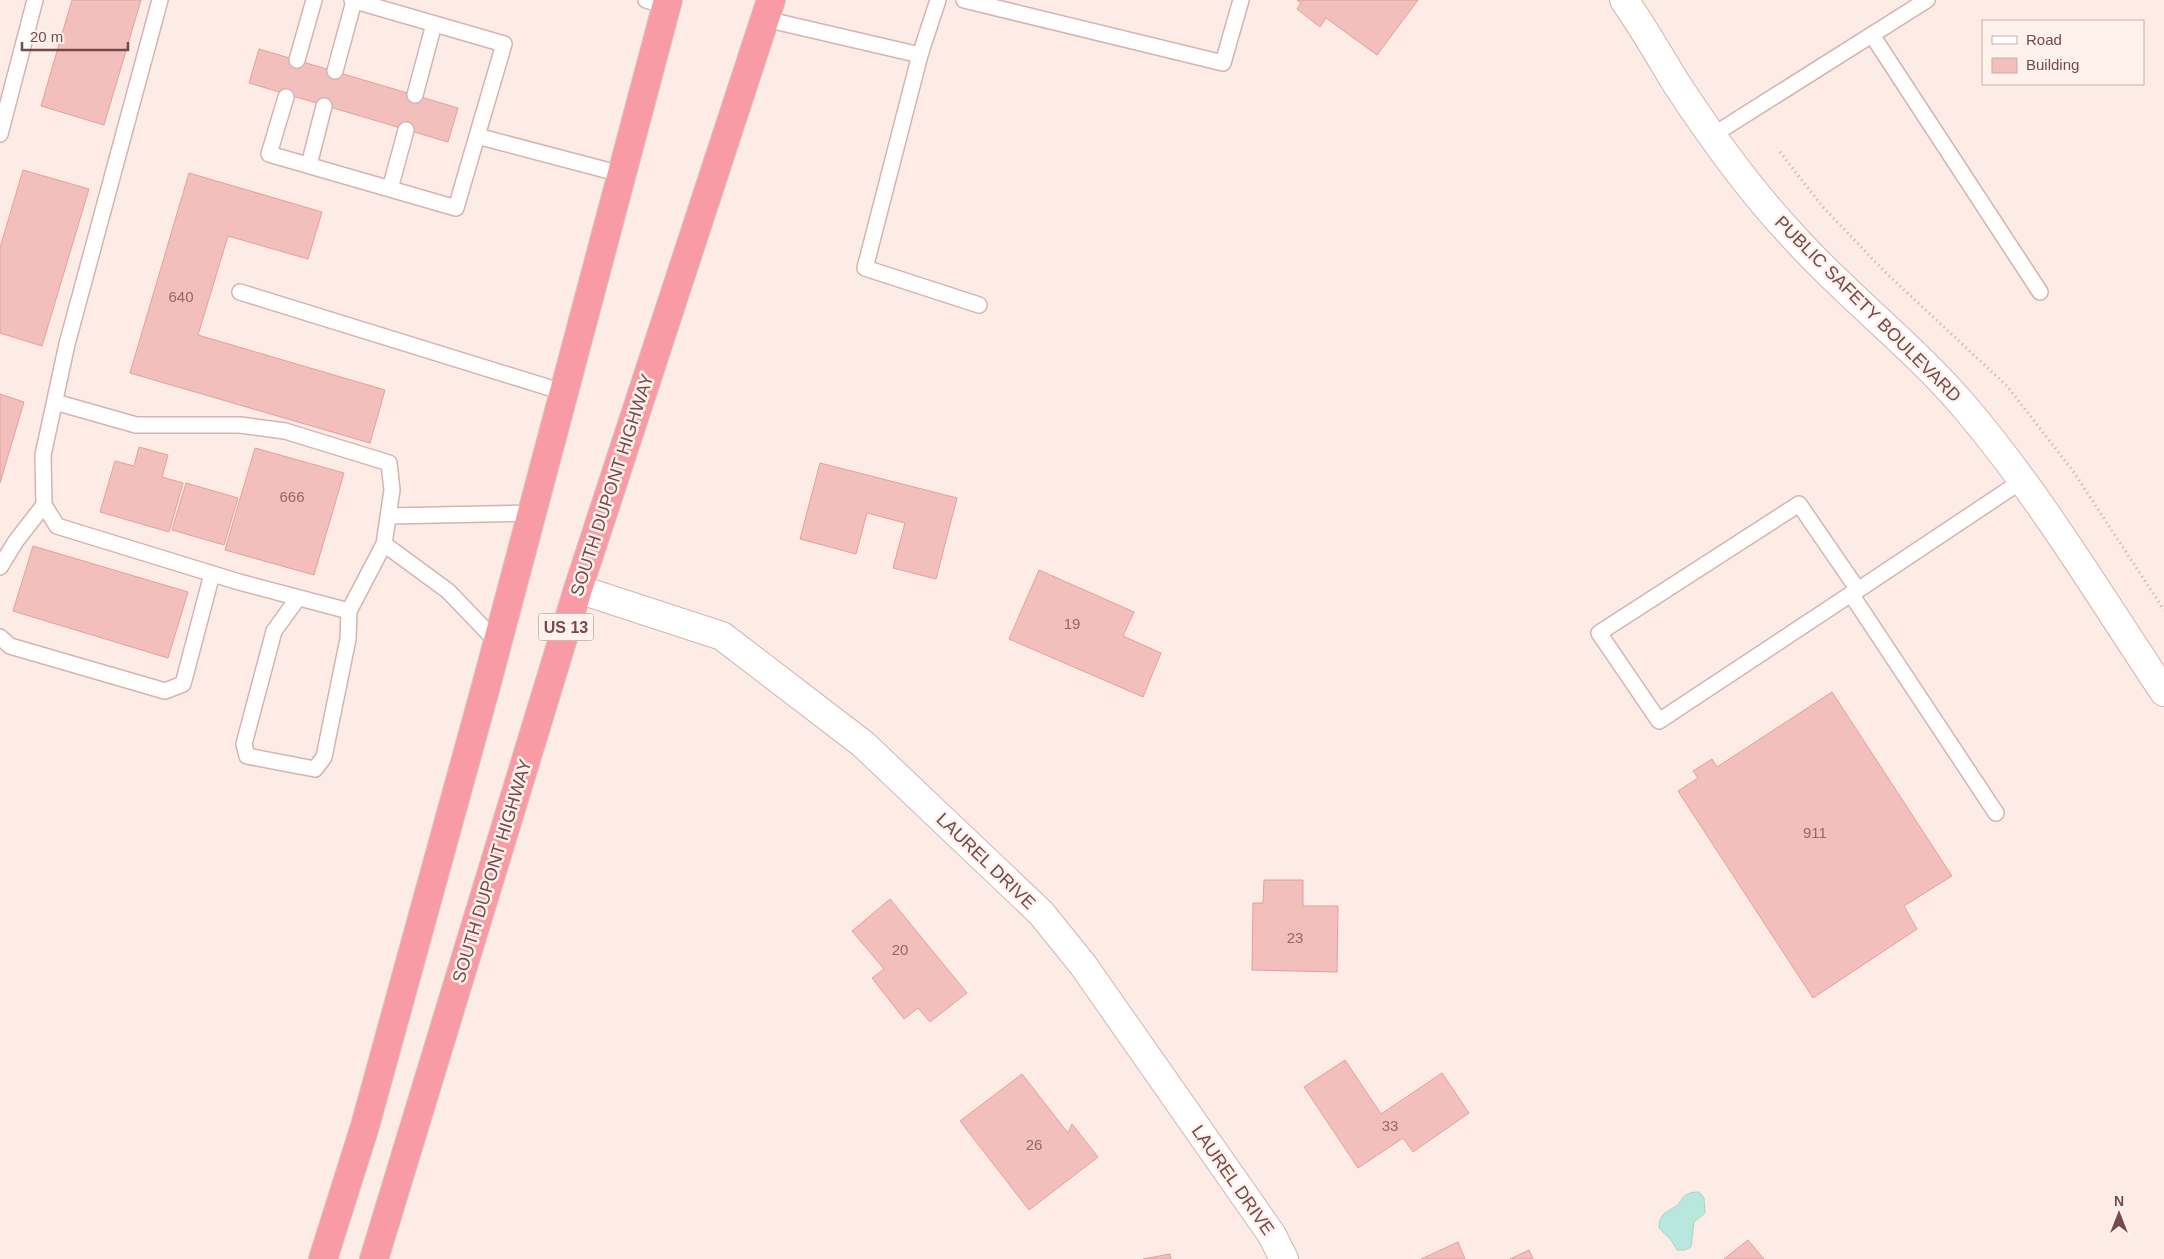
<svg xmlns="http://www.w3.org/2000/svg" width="2164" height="1259" viewBox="0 0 2164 1259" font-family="Arial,sans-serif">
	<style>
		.water { fill: #b9e7dd; stroke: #9fd9cd }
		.building { fill: #f3bfbd; stroke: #e69e9d }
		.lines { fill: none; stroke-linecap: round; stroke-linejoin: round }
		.lane-casing { stroke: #d4b4b1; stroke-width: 18 }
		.street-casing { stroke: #d4b4b1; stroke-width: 30 }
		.highway-casing { stroke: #d6c9c9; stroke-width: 30 }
		.path { stroke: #d8a19f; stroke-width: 3; stroke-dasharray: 1 4; stroke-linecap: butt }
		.lane { stroke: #fff; stroke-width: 15 }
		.street { stroke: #fff; stroke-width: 28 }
		.highway { stroke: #f89ba4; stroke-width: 28 }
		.labels { text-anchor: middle; stroke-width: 5; stroke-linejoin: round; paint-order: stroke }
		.number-label { font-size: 15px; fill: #956767 }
		.shield { fill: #fff1ec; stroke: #9f7c7b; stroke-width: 1 }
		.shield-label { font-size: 16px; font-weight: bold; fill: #764a4a }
		.street-label { font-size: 18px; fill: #764a4a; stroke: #fff1ec }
	</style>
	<rect width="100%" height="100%" fill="#fdebe5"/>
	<path class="water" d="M 1699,1192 L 1704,1198 L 1705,1213 L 1694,1222 L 1691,1247 L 1685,1250 L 1677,1250 L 1671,1240 L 1659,1228 C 1659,1213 1667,1212 1678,1205 C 1684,1195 1687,1192 1699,1192 Z"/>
	<path class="building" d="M 72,0 L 141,0 L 104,125 L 41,106 Z
		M 1297,0 L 1418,0 L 1377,55 L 1326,18 L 1320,27 L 1297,9 L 1301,3 Z
		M 259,49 L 458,108 L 448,142 L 249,83 Z
		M 23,170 L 89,189 L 42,346 L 0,333 L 0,248 Z
		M 189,173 L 322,212 L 308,259 L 228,236 L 198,335 L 385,390 L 370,443 L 130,373 Z
		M 0,394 L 24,402 L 0,483 Z
		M 139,447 L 168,455 L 162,477 L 183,483 L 169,532 L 100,512 L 115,461 L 134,466 Z
		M 255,448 L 344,473 L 314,575 L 225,550 Z
		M 820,463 L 957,498 L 936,579 L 893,568 L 905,523 L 867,513 L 856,554 L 800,539 Z
		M 186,483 L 238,498 L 224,545 L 172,530 Z
		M 33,546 L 188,592 L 168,658 L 13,611 Z
		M 1039,570 L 1134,612 L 1123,636 L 1161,653 L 1143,697 L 1009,639 Z
		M 1832,692 L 1952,876 L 1904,906 L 1917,929 L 1813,998 L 1678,791 L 1698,778 L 1693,771 L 1712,759 L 1717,767 Z
		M 1264,880 L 1303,880 L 1303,906 L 1338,906 L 1337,972 L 1252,970 L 1253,903 L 1263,903 Z
		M 890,899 L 967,993 L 930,1022 L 918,1008 L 904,1019 L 872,978 L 884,969 L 852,931 Z
		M 1345,1060 L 1381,1114 L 1442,1073 L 1469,1113 L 1413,1152 L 1403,1138 L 1358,1168 L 1304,1087 Z
		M 1022,1074 L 1068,1133 L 1072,1124 L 1098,1157 L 1029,1210 L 960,1121 Z
		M 1748,1240 L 1764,1259 L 1724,1259 Z
		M 1458,1242 L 1465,1259 L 1421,1259 Z
		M 1529,1250 L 1533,1259 L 1510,1259 Z
		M 1170,1254 L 1171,1259 L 1143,1259 Z"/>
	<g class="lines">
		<g class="lane-casing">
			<path id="lane" d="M 352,0 L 504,44 L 477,136 L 621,174
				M 646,0 L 666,6
				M 964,0 L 1223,63 L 1241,0
				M 765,19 L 920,55 L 938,0
				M 1872,35 L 2040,292
				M 920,55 L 865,268 L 979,305
				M 297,60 L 314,0
				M 335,71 L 354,1
				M 415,95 L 434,24
				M 286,97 L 269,154 L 456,208 L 477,136
				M 0,134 L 35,0
				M 1713,135 L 1927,0
				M 309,165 L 324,106
				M 390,189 L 406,130
				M 240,292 L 563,392
				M 55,402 L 136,425 L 240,425 L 285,431 L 389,463 L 392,490 L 384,544 L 349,611 L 239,582 L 57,526 L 44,505 L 43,455 L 67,344 L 160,0
				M 389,516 L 532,513
				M 384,544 L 448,591 L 497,642
				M 0,567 L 16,541 L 44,505
				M 1858,590 L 1799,504 L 1599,633 L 1659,721 L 1851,594 L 1858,590 L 2023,480
				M 1851,594 L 1996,813
				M 298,598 L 274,631 L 244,744 L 247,756 L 315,769 L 324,757 L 348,639 L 349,611
				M 0,637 L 10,646 L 165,691 L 183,684 L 212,574"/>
		</g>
		<g class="street-casing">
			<path id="street" d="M 1624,0 C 1643,27 1659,55 1676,83 C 1710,135 1748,188 1791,234 C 1847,297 1915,347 1969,412 C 2042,499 2101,598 2164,692
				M 578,589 L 722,636 L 863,744 L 1041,913 L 1083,965 L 1272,1235 L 1284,1259"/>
		</g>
		<g class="highway-casing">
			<path id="highway" d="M 323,1259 L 365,1126 L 486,686 L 668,0
				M 374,1259 L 578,589 L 771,0"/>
		</g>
		<path class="path" d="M 1780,152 L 1822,206 L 1884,271 L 2007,386 L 2073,471 L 2164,610"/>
		<use href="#lane" class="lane"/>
		<use href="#street" class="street"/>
		<use href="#highway" class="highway"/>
	</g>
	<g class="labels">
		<g class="number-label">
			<text x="181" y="302">640</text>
			<text x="292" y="502">666</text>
			<text x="1072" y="629">19</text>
			<text x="1815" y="838">911</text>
			<text x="1295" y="943">23</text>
			<text x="900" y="955">20</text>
			<text x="1390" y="1131">33</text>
			<text x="1034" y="1150">26</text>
		</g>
		<rect class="shield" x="538.5" y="613.5" width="55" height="27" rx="4"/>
		<g class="shield-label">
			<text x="566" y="633">US 13</text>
		</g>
		<g class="street-label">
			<text transform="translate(1868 309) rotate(45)" y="6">PUBLIC SAFETY BOULEVARD</text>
			<text transform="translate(612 485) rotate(-72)" y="6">SOUTH DUPONT HIGHWAY</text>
			<text transform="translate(986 861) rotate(44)" y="6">LAUREL DRIVE</text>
			<text transform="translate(492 871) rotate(-73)" y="6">SOUTH DUPONT HIGHWAY</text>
			<text transform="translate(1233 1180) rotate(55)" y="6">LAUREL DRIVE</text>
		</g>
	</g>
	<rect x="1982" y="20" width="162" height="65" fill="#fff1ec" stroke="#c8aeab"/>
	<rect x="1992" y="36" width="25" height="8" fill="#ffffff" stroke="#c8aeab"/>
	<text x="2026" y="45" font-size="15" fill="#764a4a">Road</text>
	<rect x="1992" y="58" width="25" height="15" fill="#f3bfbd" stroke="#c8aeab"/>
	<text x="2026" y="70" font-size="15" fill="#764a4a">Building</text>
	<g transform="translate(2119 1214)" stroke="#fff1ec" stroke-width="4" paint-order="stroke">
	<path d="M0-4L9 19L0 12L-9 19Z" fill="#764a4a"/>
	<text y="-8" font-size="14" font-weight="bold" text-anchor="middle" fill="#764a4a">N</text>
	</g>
	<path d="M22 42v8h106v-8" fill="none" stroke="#764a4a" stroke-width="2.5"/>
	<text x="30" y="42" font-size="15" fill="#764a4a" stroke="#fff1ec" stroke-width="4" paint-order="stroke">20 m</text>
</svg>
